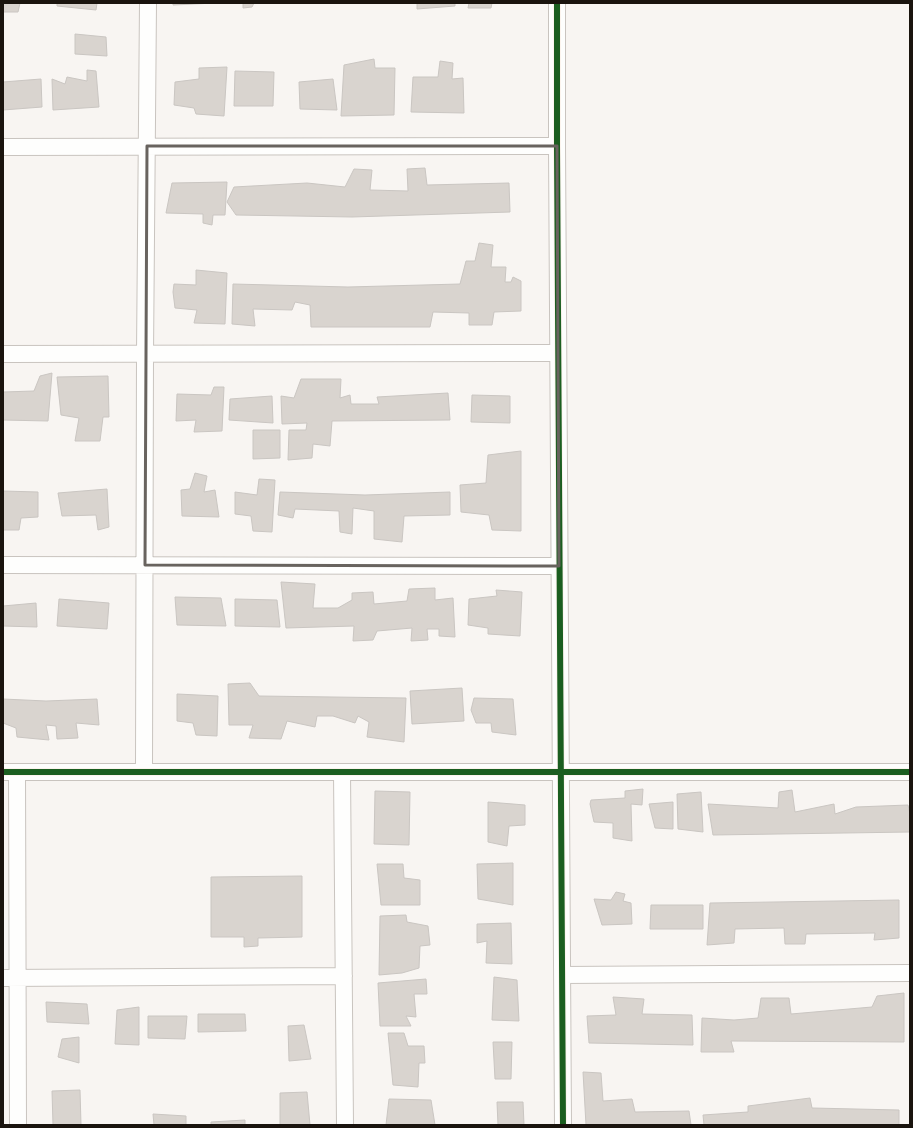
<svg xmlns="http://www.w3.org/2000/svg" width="913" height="1128" viewBox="0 0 913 1128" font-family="Lato,sans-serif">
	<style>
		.building { fill: #d9d4cf; stroke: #cac6c2 }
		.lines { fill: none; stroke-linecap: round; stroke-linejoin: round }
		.minor-casing { stroke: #c9c4bf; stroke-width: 18 }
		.minor { stroke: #fefefd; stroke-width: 16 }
		.cycleway-casing { stroke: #fcf4ee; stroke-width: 8 }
		.cycleway { stroke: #1b5e20; stroke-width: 6 }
		.marked { fill: none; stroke: #68635e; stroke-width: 3; stroke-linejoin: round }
	</style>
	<rect width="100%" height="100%" fill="#f8f5f2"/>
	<path class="building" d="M 3,3 L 20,3 L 18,12 L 3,12 Z
		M 57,3 L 97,3 L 96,10 L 57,6 Z
		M 173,3 L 215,3 L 173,5 Z
		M 243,3 L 254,3 L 252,7 L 243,8 Z
		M 417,3 L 455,3 L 455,6 L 417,9 Z
		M 469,3 L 492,3 L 491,8 L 468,8 Z
		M 75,34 L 106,37 L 107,56 L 75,54 Z
		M 374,59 L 375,68 L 395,68 L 394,115 L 341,116 L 344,65 Z
		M 440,61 L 453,63 L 452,79 L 463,78 L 464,113 L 411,112 L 413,77 L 438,77 Z
		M 227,67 L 224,116 L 196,114 L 194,108 L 174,105 L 175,82 L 199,79 L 199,68 Z
		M 87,70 L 96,71 L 99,107 L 53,110 L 52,79 L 65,84 L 67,77 L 87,81 Z
		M 235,71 L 274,72 L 273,106 L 234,106 Z
		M 41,79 L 42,107 L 3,110 L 3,82 Z
		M 333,79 L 337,110 L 300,109 L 299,82 Z
		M 425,168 L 427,185 L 509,183 L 510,212 L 352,217 L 236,215 L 227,202 L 234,187 L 307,183 L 345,187 L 354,169 L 372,170 L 370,190 L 408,191 L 407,169 Z
		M 227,182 L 225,215 L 213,215 L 212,225 L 203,223 L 203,214 L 166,213 L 172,183 Z
		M 479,243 L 493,245 L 491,267 L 506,267 L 505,282 L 511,282 L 513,277 L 521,281 L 521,311 L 494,312 L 492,325 L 469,325 L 469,313 L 433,312 L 430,327 L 311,327 L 310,305 L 295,302 L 292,310 L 253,309 L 255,326 L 232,324 L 233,284 L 348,287 L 460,284 L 466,261 L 475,261 Z
		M 196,270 L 227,273 L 225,324 L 194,323 L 197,310 L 175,308 L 173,292 L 174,284 L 196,285 Z
		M 52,373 L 48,421 L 3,420 L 3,392 L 34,391 L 40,376 Z
		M 108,376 L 109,417 L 103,417 L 100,441 L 75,441 L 79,418 L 61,415 L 57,377 Z
		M 301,379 L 341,379 L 340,398 L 350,395 L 351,404 L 379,404 L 377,397 L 448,393 L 450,420 L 332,421 L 330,446 L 313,444 L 312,458 L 288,460 L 289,430 L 306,430 L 307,423 L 282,424 L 281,396 L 294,398 Z
		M 214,387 L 224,387 L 222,431 L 194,432 L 196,420 L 176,421 L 177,394 L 211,395 Z
		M 472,395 L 510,396 L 510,423 L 471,422 Z
		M 272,396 L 273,423 L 229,420 L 230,399 Z
		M 253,430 L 280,430 L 280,458 L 253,459 Z
		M 521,451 L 521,531 L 492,530 L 489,515 L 461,512 L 460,485 L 486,483 L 488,455 Z
		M 195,473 L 207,476 L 204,492 L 215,490 L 219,517 L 182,516 L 181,490 L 190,489 Z
		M 259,479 L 275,480 L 272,532 L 253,531 L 251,516 L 235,514 L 235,492 L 257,495 Z
		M 107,489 L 109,527 L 98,530 L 96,515 L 62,516 L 58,493 Z
		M 3,491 L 38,492 L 38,517 L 21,518 L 19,530 L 3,530 Z
		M 280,492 L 365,495 L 450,492 L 450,515 L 404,516 L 402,542 L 374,539 L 374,511 L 353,508 L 352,534 L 340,532 L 339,511 L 295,509 L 293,518 L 278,515 Z
		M 281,582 L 315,584 L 313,608 L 338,608 L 352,600 L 352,593 L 373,592 L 374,604 L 407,601 L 409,589 L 435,588 L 435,600 L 453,598 L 455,637 L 439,636 L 439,629 L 427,629 L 428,640 L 411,641 L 412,628 L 377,631 L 373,640 L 353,641 L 354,626 L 286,628 Z
		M 496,590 L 522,592 L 520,636 L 488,634 L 488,628 L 468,625 L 469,599 L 497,596 Z
		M 175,597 L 221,598 L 226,626 L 177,625 Z
		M 59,599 L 109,603 L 107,629 L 57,626 Z
		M 235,599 L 277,600 L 280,627 L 235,626 Z
		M 36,603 L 37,627 L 3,626 L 3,606 Z
		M 250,683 L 259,696 L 406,698 L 404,742 L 367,737 L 369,722 L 358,716 L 355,723 L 333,716 L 317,716 L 315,727 L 287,721 L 281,739 L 249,738 L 253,725 L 229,725 L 228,684 Z
		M 462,688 L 464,721 L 412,724 L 410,691 Z
		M 177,694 L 218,696 L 217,736 L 196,735 L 193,723 L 177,721 Z
		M 474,698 L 513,699 L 516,735 L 492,732 L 491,723 L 476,723 L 471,710 Z
		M 3,699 L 46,701 L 97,699 L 99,725 L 76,723 L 78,738 L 57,739 L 56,726 L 46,725 L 49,740 L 17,737 L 16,728 L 3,723 Z
		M 643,789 L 642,805 L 631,804 L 632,841 L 613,838 L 613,823 L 594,822 L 590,804 L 591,800 L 625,798 L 625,791 Z
		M 792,790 L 795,812 L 834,804 L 835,814 L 856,807 L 908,805 L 910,814 L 910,832 L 713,835 L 708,804 L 778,808 L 779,792 Z
		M 375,791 L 410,792 L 409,845 L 374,844 Z
		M 701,792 L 703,832 L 678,829 L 677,794 Z
		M 488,802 L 525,805 L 525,825 L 509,826 L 507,846 L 488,842 Z
		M 673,802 L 673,829 L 655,828 L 649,804 Z
		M 513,863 L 513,905 L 478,899 L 477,864 Z
		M 377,864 L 403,864 L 404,878 L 420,880 L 420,905 L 381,905 Z
		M 302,876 L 302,937 L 258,938 L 258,946 L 244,947 L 244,937 L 211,937 L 211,877 Z
		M 616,892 L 625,894 L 623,901 L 631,903 L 632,924 L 602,925 L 594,899 L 611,900 Z
		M 899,900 L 899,938 L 874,940 L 875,933 L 806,934 L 805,944 L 785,944 L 784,928 L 735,929 L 734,943 L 707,945 L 710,903 Z
		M 651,905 L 703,905 L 703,929 L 650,929 Z
		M 406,915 L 407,922 L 428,926 L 430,945 L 420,946 L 419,968 L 402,973 L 379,975 L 380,916 Z
		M 511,923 L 512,964 L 486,963 L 487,941 L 477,943 L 477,924 Z
		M 494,977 L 517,980 L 519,1021 L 492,1020 Z
		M 426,979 L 427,994 L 414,994 L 416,1017 L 406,1016 L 411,1026 L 380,1026 L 378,983 Z
		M 904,993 L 904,1042 L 731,1041 L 734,1052 L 701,1052 L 702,1018 L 734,1020 L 758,1018 L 761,998 L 789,998 L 791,1014 L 872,1007 L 877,996 Z
		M 613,997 L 644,999 L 642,1014 L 692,1015 L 693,1045 L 589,1043 L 587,1016 L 616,1015 Z
		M 46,1002 L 87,1004 L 89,1024 L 47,1022 Z
		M 139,1007 L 139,1045 L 115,1044 L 117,1010 Z
		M 198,1014 L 245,1014 L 246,1031 L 198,1032 Z
		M 148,1016 L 187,1016 L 185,1039 L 148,1038 Z
		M 304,1025 L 311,1059 L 289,1061 L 288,1026 Z
		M 388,1033 L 404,1033 L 408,1046 L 424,1046 L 425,1063 L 419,1063 L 418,1087 L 393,1085 Z
		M 79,1037 L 79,1063 L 58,1057 L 62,1039 Z
		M 493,1042 L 512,1042 L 511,1079 L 495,1079 Z
		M 583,1072 L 601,1073 L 603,1101 L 632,1099 L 635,1112 L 689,1111 L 691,1125 L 586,1125 Z
		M 80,1090 L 81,1125 L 53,1125 L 52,1091 Z
		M 307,1092 L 310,1125 L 280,1125 L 280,1093 Z
		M 810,1098 L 812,1108 L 899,1110 L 899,1125 L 704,1125 L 703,1115 L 748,1112 L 748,1106 Z
		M 389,1099 L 431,1100 L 435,1125 L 386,1125 Z
		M 497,1102 L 523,1102 L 524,1125 L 498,1125 Z
		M 153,1114 L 186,1116 L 186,1125 L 154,1125 Z
		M 245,1120 L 245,1125 L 211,1125 L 211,1122 Z"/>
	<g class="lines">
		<g class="minor-casing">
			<path id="minor" d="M 557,3 L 557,146 L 563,1125
				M 3,147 L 557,146
				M 3,354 L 558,353
				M 3,565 L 559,566
				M 3,772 L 910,772
				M 17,772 L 18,1125
				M 144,772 L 145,354 L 148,3
				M 342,772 L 345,1125
				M 562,975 L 910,973
				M 3,978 L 344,976"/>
		</g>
		<use href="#minor" class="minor"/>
		<g class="cycleway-casing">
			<path id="cycleway" d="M 557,3 L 557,146 L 563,1125
				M 3,772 L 910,772"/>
		</g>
		<use href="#cycleway" class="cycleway"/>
	</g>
	<path class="marked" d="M 147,146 L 557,146 L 559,566 L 145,565 Z"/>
	<rect width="913" height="1128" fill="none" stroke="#1a140e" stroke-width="8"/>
</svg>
